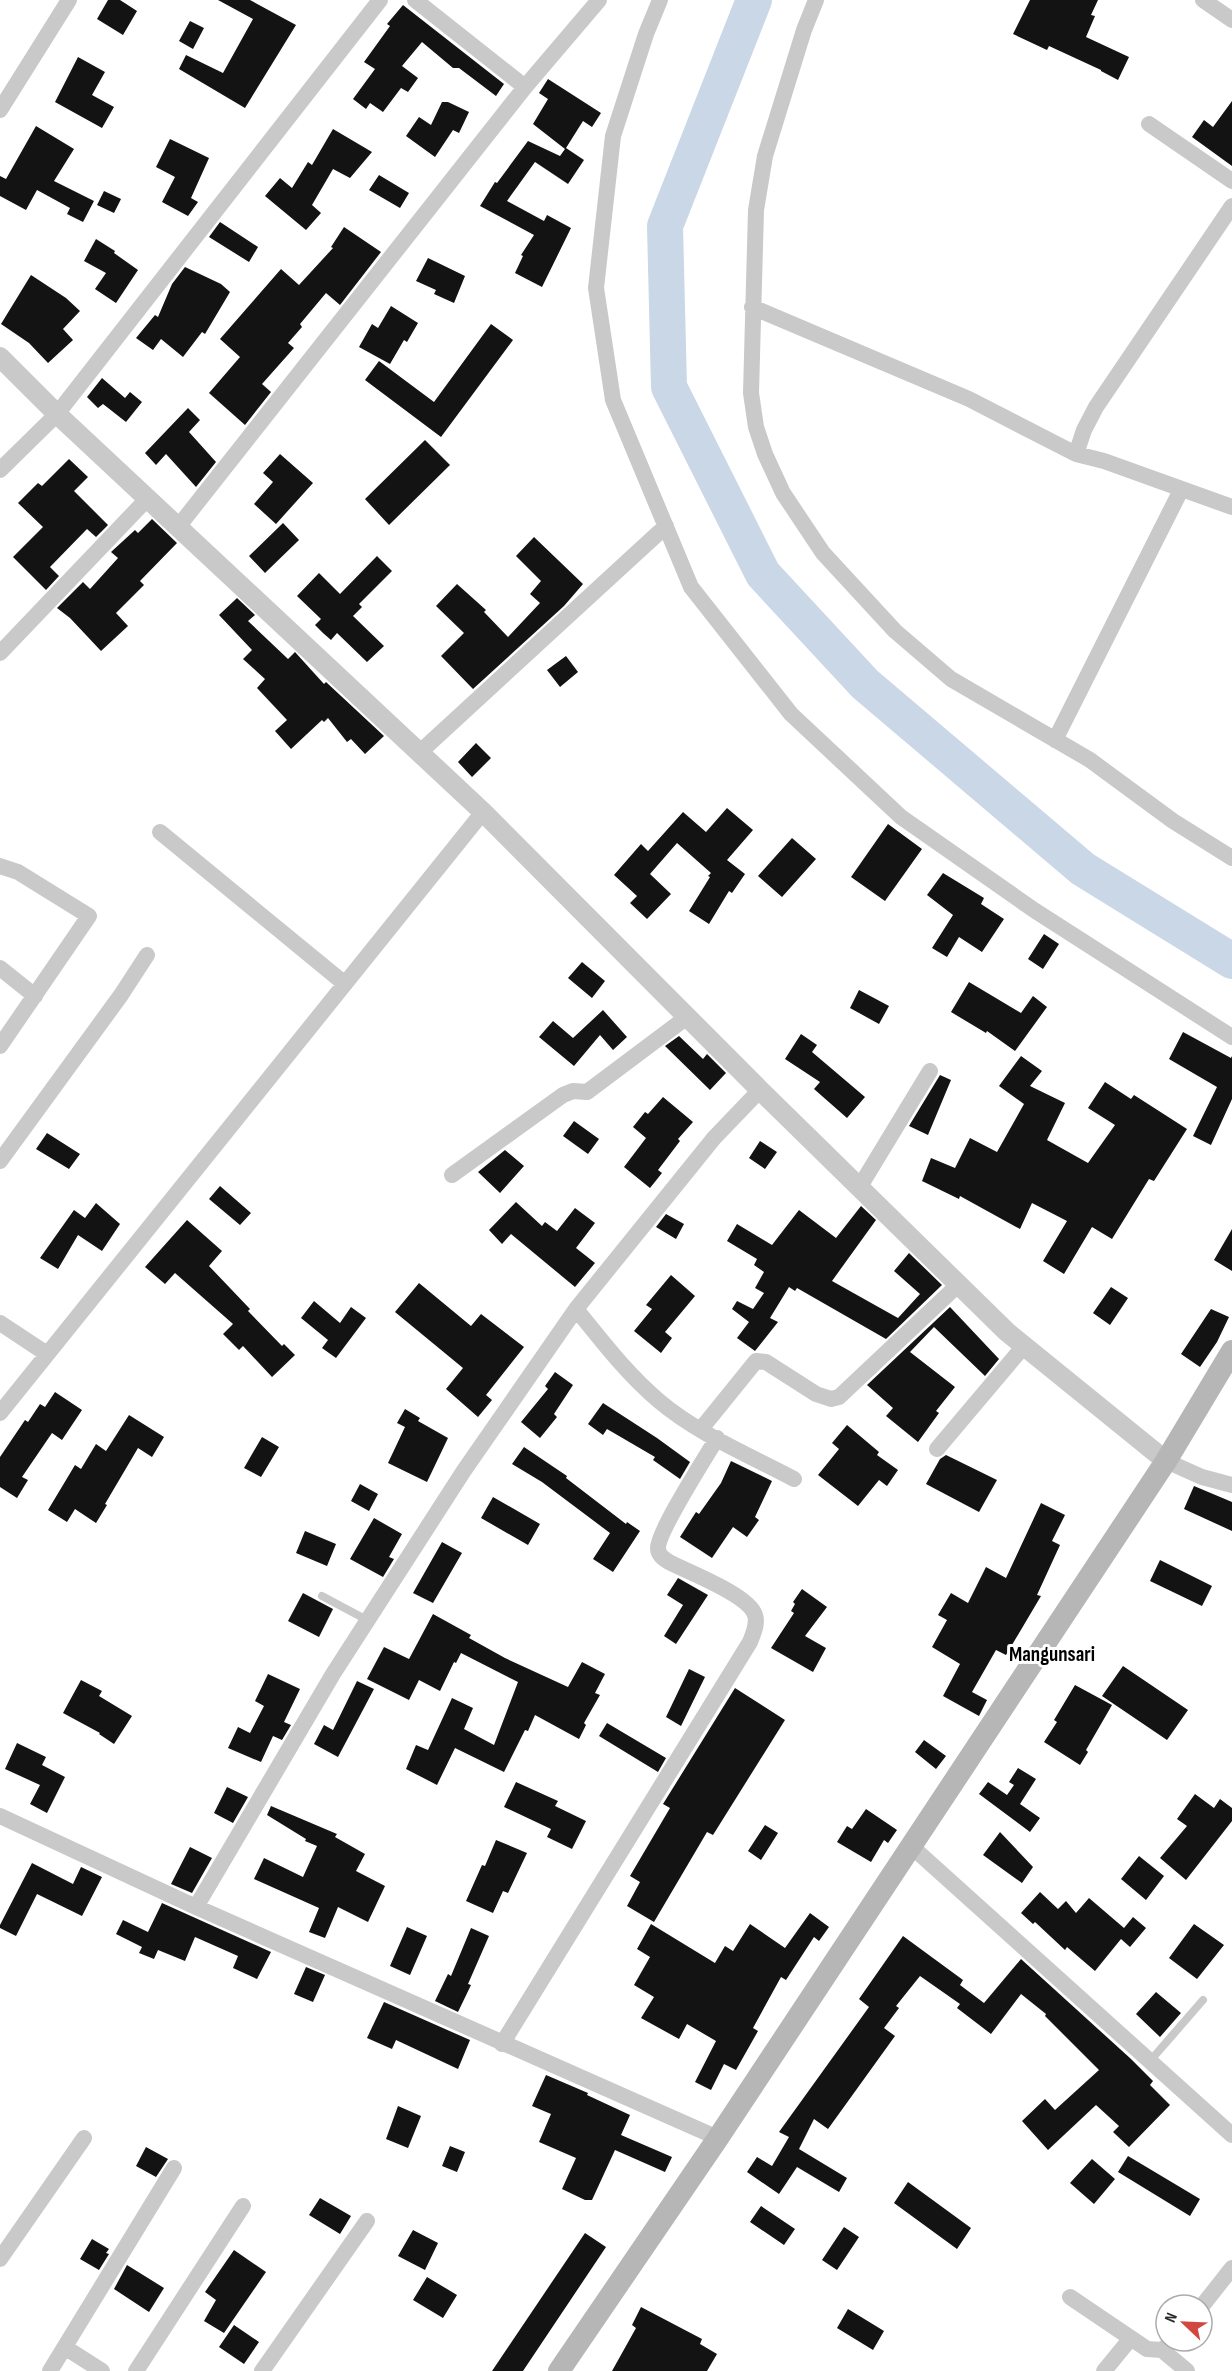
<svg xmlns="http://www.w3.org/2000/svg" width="1232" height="2371" viewBox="0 0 1232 2371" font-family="'Sofia Sans Condensed',sans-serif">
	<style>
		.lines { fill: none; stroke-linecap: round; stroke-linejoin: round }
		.river { stroke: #c9d7e7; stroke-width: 36 }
		.building { fill: #131313 }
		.service { stroke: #c9c9c9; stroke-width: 8 }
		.minor { stroke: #c9c9c9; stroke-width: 16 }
		.tertiary { stroke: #c9c9c9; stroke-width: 20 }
		.secondary { stroke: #b6b6b6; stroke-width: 22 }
		.labels { text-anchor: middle; stroke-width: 6; stroke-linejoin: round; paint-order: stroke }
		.quarter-label { font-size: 21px; font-weight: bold; fill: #000; stroke: #fff }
	</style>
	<rect width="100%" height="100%" fill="#fff"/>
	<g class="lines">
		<path class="river" d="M 754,0 L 665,226 L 669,387 L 763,574 L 865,684 L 1083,869 L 1232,961"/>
	</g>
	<path class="building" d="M 108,0 L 120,0 L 137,11 L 123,35 L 97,19 Z
		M 218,0 L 250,0 L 296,25 L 245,108 L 179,69 L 186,55 L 223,73 L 253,19 Z
		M 1030,0 L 1098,0 L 1091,15 L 1095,16 L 1086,37 L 1129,57 L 1118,80 L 1101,71 L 1101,70 L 1049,46 L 1047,50 L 1013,34 Z
		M 403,5 L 504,84 L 496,96 L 459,68 L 453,68 L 422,42 L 402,66 L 418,78 L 408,92 L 401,88 L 383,112 L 370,103 L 366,109 L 353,99 L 375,69 L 364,62 L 390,26 L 387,24 Z
		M 190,21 L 204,28 L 193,49 L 179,41 Z
		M 78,57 L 105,72 L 92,95 L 114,107 L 102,128 L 55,102 Z
		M 548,79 L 601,113 L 592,127 L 583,121 L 566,148 L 584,160 L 568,184 L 535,162 L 507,201 L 544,221 L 547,215 L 571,228 L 542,287 L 515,273 L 523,256 L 521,255 L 534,235 L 480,206 L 495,182 L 497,183 L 528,141 L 560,156 L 565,149 L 533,124 L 548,99 L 539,93 Z
		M 1232,101 L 1232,166 L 1192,137 L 1204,120 L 1213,127 Z
		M 442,102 L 448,102 L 469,112 L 459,133 L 453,130 L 435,157 L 406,136 L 419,117 L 431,125 Z
		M 36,126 L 74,149 L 54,181 L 94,201 L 83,222 L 67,214 L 70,208 L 37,190 L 26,210 L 0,196 L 0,176 L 6,179 Z
		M 333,129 L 372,152 L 350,178 L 333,169 L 312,205 L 321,213 L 306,230 L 265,196 L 280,178 L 292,188 L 308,162 L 312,165 Z
		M 170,139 L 209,158 L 191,198 L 198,202 L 188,216 L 162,202 L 175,177 L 156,167 Z
		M 379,175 L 409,193 L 400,208 L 369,190 Z
		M 104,191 L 121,199 L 114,213 L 97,205 Z
		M 220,222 L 258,247 L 249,262 L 209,237 Z
		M 344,227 L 381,252 L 340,305 L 326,293 L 300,324 L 302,327 L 288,343 L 294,348 L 262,384 L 271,392 L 245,425 L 209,393 L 240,357 L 220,339 L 281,269 L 299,285 L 333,248 L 331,247 Z
		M 96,239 L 115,251 L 114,253 L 138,270 L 116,303 L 95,289 L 106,273 L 84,261 Z
		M 428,258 L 465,276 L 454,303 L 434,294 L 436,290 L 416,281 Z
		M 185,267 L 221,284 L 230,292 L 205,334 L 202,332 L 183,357 L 161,339 L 153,350 L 136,338 L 155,315 L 158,317 L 172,284 Z
		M 31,275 L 66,298 L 80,311 L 63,329 L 73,340 L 48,363 L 29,343 L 1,324 Z
		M 391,306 L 418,323 L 407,342 L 404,340 L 390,364 L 359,347 L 372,324 L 378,328 Z
		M 491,324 L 513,340 L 441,437 L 365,380 L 379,361 L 434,402 Z
		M 102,378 L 125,398 L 130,392 L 142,402 L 126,422 L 103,404 L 98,408 L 87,397 Z
		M 188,408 L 200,420 L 189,432 L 216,462 L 196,487 L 166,454 L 156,465 L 145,453 Z
		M 425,440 L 450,465 L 389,525 L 365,499 Z
		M 280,454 L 313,483 L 276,524 L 254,504 L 273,482 L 263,473 Z
		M 69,459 L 88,477 L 74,491 L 108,525 L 96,537 L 87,529 L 50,567 L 59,576 L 46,590 L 13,557 L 43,527 L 18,503 L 38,483 L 42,486 Z
		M 152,519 L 177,543 L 140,581 L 144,585 L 116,613 L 128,626 L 101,651 L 70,618 L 57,608 L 83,582 L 90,589 L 118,558 L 111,552 L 135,530 L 138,533 Z
		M 283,523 L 299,540 L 265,573 L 249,556 Z
		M 534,537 L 583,584 L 564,606 L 473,689 L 441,656 L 464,633 L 436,606 L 457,584 L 486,610 L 484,612 L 508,637 L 540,603 L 530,594 L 541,581 L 516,556 Z
		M 377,556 L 392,571 L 359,604 L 362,607 L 353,616 L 384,646 L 367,662 L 337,633 L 331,640 L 323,633 L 315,625 L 321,619 L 297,596 L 319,573 L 340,594 Z
		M 237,598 L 255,615 L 248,621 L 288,659 L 295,652 L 324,684 L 326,682 L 384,736 L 365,754 L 351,739 L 347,742 L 328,718 L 324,722 L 322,720 L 291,749 L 275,731 L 287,720 L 257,688 L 265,679 L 243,659 L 252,650 L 219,615 Z
		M 566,656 L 578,672 L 560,687 L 547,670 Z
		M 476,743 L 491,758 L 472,777 L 458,762 Z
		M 727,808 L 753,830 L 727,860 L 745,874 L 732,893 L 729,891 L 709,924 L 689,911 L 710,877 L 708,876 L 711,873 L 677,843 L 650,874 L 671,894 L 647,919 L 630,903 L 637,896 L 614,875 L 641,844 L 648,851 L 683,812 L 706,832 Z
		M 888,824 L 922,849 L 885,901 L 851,877 Z
		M 792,838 L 816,859 L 782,897 L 758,876 Z
		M 943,873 L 984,898 L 981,904 L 1004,919 L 982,952 L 959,937 L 947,957 L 932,948 L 953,915 L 927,895 Z
		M 1044,934 L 1059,944 L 1043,969 L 1028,959 Z
		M 582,962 L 605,981 L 592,998 L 568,978 Z
		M 969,982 L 1021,1013 L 1033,996 L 1047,1007 L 1015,1051 L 987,1031 L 986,1033 L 951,1012 Z
		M 859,990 L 889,1006 L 879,1024 L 850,1008 Z
		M 603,1010 L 627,1037 L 613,1050 L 600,1035 L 574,1066 L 539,1037 L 553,1021 L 573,1038 Z
		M 1183,1032 L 1231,1058 L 1232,1056 L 1232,1099 L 1211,1145 L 1193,1136 L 1217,1087 L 1169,1059 Z
		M 801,1034 L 817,1045 L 812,1052 L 865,1097 L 847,1118 L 814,1089 L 820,1082 L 785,1059 Z
		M 679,1036 L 703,1059 L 707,1054 L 726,1073 L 710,1090 L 665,1046 Z
		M 1021,1056 L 1042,1071 L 1030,1086 L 1065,1103 L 1047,1140 L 1088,1163 L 1115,1125 L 1088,1108 L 1105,1082 L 1131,1099 L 1134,1095 L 1187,1129 L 1154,1181 L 1149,1179 L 1112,1239 L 1092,1227 L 1064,1274 L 1043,1261 L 1067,1221 L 1032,1203 L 1020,1229 L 960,1196 L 959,1199 L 922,1181 L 931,1158 L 955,1168 L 970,1138 L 997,1152 L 1024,1104 L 999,1086 Z
		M 940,1075 L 951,1080 L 928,1135 L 909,1126 Z
		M 663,1097 L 693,1122 L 678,1139 L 680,1141 L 658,1170 L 662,1173 L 650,1188 L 624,1167 L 646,1138 L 633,1127 L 645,1112 L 648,1114 Z
		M 574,1121 L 599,1139 L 588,1154 L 563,1136 Z
		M 47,1133 L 80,1154 L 69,1169 L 36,1149 Z
		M 760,1141 L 777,1152 L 765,1169 L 749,1158 Z
		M 505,1150 L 524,1166 L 500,1193 L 478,1172 Z
		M 220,1186 L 251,1213 L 240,1225 L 209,1199 Z
		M 516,1202 L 542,1226 L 545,1222 L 557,1231 L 575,1208 L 595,1223 L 576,1248 L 595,1263 L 575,1287 L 511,1234 L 502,1244 L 489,1230 Z
		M 96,1203 L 120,1224 L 102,1251 L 78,1235 L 58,1269 L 40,1258 L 74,1210 L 85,1218 Z
		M 861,1206 L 876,1220 L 832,1281 L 898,1318 L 920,1294 L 894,1271 L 909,1253 L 942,1285 L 886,1339 L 797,1288 L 795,1291 L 789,1287 L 770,1318 L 778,1322 L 755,1351 L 737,1338 L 749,1322 L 732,1309 L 737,1301 L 753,1309 L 764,1293 L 755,1288 L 764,1272 L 754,1265 L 757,1259 L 727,1241 L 737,1224 L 772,1245 L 799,1210 L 836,1238 Z
		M 666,1214 L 684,1224 L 676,1239 L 656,1227 Z
		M 187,1220 L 222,1251 L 209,1266 L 250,1309 L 248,1311 L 282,1346 L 284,1344 L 295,1355 L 272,1377 L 243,1346 L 239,1350 L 223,1334 L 233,1324 L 175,1273 L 165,1284 L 145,1267 Z
		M 1232,1229 L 1232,1271 L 1214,1260 Z
		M 671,1275 L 695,1296 L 665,1332 L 672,1338 L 661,1353 L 634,1331 L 652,1309 L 646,1305 Z
		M 419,1283 L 471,1326 L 481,1314 L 524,1347 L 486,1395 L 492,1400 L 478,1417 L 446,1389 L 463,1368 L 395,1312 Z
		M 1111,1287 L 1128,1298 L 1110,1325 L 1093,1313 Z
		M 314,1301 L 340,1323 L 351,1307 L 366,1318 L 336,1358 L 322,1348 L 328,1340 L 301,1318 Z
		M 950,1307 L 999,1359 L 985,1376 L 934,1327 L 910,1352 L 955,1387 L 936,1411 L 939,1413 L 918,1442 L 886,1416 L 893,1408 L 867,1385 Z
		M 1211,1309 L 1229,1317 L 1217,1342 L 1200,1367 L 1181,1354 Z
		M 555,1372 L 573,1385 L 554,1414 L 557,1417 L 540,1438 L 521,1422 L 548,1389 L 545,1386 Z
		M 55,1392 L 82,1410 L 62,1440 L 52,1433 L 22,1477 L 28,1480 L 17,1498 L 0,1487 L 0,1457 L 25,1420 L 28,1422 L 40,1404 L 45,1407 Z
		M 603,1403 L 657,1438 L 690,1462 L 680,1479 L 653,1460 L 655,1457 L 607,1429 L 603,1435 L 588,1424 Z
		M 405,1409 L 420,1418 L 418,1421 L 448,1438 L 427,1482 L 388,1463 L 405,1427 L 397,1423 Z
		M 129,1415 L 164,1437 L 152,1457 L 138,1448 L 105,1504 L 107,1505 L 96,1523 L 75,1509 L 67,1522 L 48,1510 L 75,1465 L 81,1469 L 96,1444 L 106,1451 Z
		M 847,1425 L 879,1452 L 877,1455 L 898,1470 L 887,1486 L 879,1480 L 858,1506 L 818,1475 L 839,1449 L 832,1443 Z
		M 262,1437 L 279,1447 L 261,1477 L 244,1468 Z
		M 524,1447 L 567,1476 L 566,1478 L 626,1524 L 627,1522 L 640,1531 L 613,1572 L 593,1559 L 610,1533 L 542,1482 L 512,1464 Z
		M 946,1455 L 997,1480 L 979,1512 L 926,1484 L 940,1459 Z
		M 731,1461 L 772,1481 L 755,1517 L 759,1520 L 747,1537 L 733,1527 L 712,1558 L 680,1537 L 696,1512 L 699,1514 L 721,1483 Z
		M 360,1484 L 378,1494 L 369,1511 L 351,1501 Z
		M 1194,1486 L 1232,1502 L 1232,1531 L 1184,1509 Z
		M 493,1497 L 540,1524 L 528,1545 L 481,1518 Z
		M 1041,1503 L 1065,1515 L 1052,1541 L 1060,1545 L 1037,1595 L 1041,1596 L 1006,1655 L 996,1650 L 972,1692 L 987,1700 L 979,1716 L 943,1696 L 960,1664 L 932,1647 L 947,1620 L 938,1615 L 951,1593 L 968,1603 L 986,1567 L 1006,1578 Z
		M 374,1518 L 402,1534 L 389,1557 L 394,1559 L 383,1577 L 350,1559 Z
		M 305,1531 L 336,1544 L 327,1566 L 296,1553 Z
		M 442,1542 L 462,1553 L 433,1603 L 413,1593 Z
		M 1160,1560 L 1212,1586 L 1202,1606 L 1150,1581 Z
		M 678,1578 L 708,1595 L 676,1644 L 664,1636 L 683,1605 L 667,1595 Z
		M 802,1589 L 827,1607 L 805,1636 L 826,1648 L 813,1672 L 771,1648 L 794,1613 L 791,1611 L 795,1604 L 793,1602 Z
		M 303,1593 L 333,1609 L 319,1637 L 288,1621 Z
		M 433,1614 L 471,1635 L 469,1638 L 505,1658 L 568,1687 L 582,1662 L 605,1674 L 595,1693 L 600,1695 L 584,1723 L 586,1725 L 579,1739 L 535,1715 L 528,1731 L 525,1730 L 504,1772 L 455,1748 L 437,1785 L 406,1769 L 416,1745 L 428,1750 L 452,1698 L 473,1708 L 464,1729 L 494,1745 L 518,1682 L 461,1653 L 456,1663 L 454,1662 L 440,1691 L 419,1680 L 409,1700 L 367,1679 L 384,1647 L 409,1659 Z
		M 1123,1666 L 1188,1710 L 1167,1740 L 1102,1696 Z
		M 689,1669 L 705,1677 L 681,1726 L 666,1717 Z
		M 268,1674 L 300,1689 L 284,1722 L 291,1725 L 282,1740 L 273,1736 L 261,1762 L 228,1748 L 238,1727 L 250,1733 L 264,1706 L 255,1701 Z
		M 81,1680 L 102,1691 L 99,1696 L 132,1716 L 114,1744 L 99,1734 L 100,1733 L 63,1713 Z
		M 357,1681 L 374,1689 L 338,1757 L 314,1744 L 324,1725 L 333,1730 Z
		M 1075,1685 L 1112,1705 L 1086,1750 L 1088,1752 L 1080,1765 L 1044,1742 L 1057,1722 L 1054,1720 Z
		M 735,1688 L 785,1720 L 713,1835 L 707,1832 L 654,1922 L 627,1906 L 640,1882 L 630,1876 L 670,1808 L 663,1804 Z
		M 607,1723 L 666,1758 L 658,1772 L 599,1736 Z
		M 924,1740 L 946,1756 L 936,1769 L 915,1752 Z
		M 17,1743 L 46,1757 L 42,1765 L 65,1777 L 47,1813 L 30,1804 L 40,1785 L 5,1769 Z
		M 1018,1768 L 1036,1779 L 1020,1804 L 1040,1818 L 1030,1832 L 979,1794 L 988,1782 L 1007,1795 L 1014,1785 L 1009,1782 Z
		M 516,1782 L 558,1801 L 555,1806 L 586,1821 L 572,1849 L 547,1837 L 551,1829 L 504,1807 Z
		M 227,1787 L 248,1797 L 233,1823 L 214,1813 Z
		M 1195,1794 L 1214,1808 L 1220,1799 L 1232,1808 L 1232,1821 L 1186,1880 L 1160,1858 L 1187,1826 L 1177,1819 Z
		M 271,1806 L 337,1834 L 335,1837 L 365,1854 L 356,1871 L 385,1886 L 368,1922 L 338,1907 L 325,1938 L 309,1932 L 319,1908 L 254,1879 L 264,1858 L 303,1877 L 317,1846 L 305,1841 L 306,1839 L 267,1815 Z
		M 866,1809 L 897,1830 L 888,1843 L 884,1840 L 871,1862 L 837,1842 L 847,1826 L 852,1829 Z
		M 765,1825 L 778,1833 L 761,1860 L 748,1851 Z
		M 1000,1832 L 1033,1867 L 1022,1883 L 983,1855 Z
		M 496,1840 L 527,1853 L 508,1893 L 503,1891 L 493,1913 L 466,1901 L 482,1865 L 485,1866 Z
		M 190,1847 L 212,1858 L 192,1893 L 171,1884 Z
		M 1139,1856 L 1164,1876 L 1146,1900 L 1121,1879 Z
		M 32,1863 L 73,1884 L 81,1867 L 102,1877 L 82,1916 L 37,1894 L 16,1936 L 0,1928 L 0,1925 Z
		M 1040,1892 L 1058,1909 L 1066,1901 L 1076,1913 L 1089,1898 L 1124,1928 L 1133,1917 L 1146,1928 L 1130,1947 L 1121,1939 L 1095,1971 L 1067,1947 L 1065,1950 L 1035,1922 L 1033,1924 L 1021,1913 Z
		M 162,1903 L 271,1952 L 257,1979 L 233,1968 L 238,1956 L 195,1937 L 185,1961 L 158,1950 L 154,1959 L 139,1953 L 142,1947 L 116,1934 L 123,1920 L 148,1932 Z
		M 810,1913 L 829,1927 L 819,1941 L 814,1937 L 786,1980 L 781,1977 L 753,2028 L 758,2031 L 736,2070 L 724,2064 L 711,2090 L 695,2082 L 716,2041 L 687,2024 L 679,2039 L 641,2018 L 654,1997 L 634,1985 L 650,1957 L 637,1949 L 651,1924 L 715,1963 L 725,1946 L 733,1951 L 750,1924 L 785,1948 Z
		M 1194,1924 L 1224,1945 L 1197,1979 L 1169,1958 Z
		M 407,1927 L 427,1936 L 410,1975 L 390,1966 Z
		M 471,1928 L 489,1936 L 468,1984 L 471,1985 L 458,2012 L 435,2001 L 448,1974 L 451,1976 Z
		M 903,1936 L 963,1980 L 960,1985 L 984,2003 L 1021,1959 L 1131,2059 L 1153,2081 L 1150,2085 L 1170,2105 L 1129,2147 L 1113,2132 L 1119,2126 L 1096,2105 L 1048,2150 L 1022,2121 L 1045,2099 L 1055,2110 L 1099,2070 L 1045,2016 L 1046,2014 L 1021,1994 L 991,2034 L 957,2008 L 960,2004 L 920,1976 L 896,2006 L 899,2008 L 884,2028 L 895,2036 L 828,2129 L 814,2119 L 799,2149 L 847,2178 L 839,2192 L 797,2167 L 779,2194 L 747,2172 L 757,2157 L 772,2166 L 789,2137 L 779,2132 L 869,2007 L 859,1999 Z
		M 306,1967 L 325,1975 L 313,2002 L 294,1994 Z
		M 1156,1992 L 1181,2013 L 1160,2037 L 1136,2014 Z
		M 384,2002 L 470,2040 L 458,2069 L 396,2040 L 392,2049 L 367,2038 Z
		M 546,2075 L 588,2093 L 587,2095 L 630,2115 L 621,2135 L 672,2157 L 665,2172 L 615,2150 L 592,2200 L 585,2200 L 562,2189 L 576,2158 L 539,2142 L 551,2114 L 532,2106 Z
		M 398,2106 L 421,2116 L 408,2148 L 386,2139 Z
		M 450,2146 L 465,2152 L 457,2172 L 442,2166 Z
		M 146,2147 L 168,2159 L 156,2177 L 136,2166 Z
		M 1128,2156 L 1200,2199 L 1190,2216 L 1118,2172 Z
		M 1092,2159 L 1115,2179 L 1094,2204 L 1070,2183 Z
		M 908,2182 L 971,2228 L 957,2249 L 894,2203 Z
		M 320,2198 L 351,2216 L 340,2234 L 309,2215 Z
		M 761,2206 L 795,2229 L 784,2245 L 750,2222 Z
		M 844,2227 L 859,2237 L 837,2270 L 822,2260 Z
		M 413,2230 L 438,2243 L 425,2270 L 398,2256 Z
		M 585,2233 L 606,2247 L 523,2371 L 492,2371 Z
		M 92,2239 L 109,2249 L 106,2253 L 109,2254 L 99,2270 L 80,2259 Z
		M 234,2250 L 266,2272 L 224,2333 L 204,2321 L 216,2300 L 205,2292 Z
		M 127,2265 L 164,2288 L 149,2312 L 114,2289 Z
		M 427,2277 L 457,2295 L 443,2318 L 413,2300 Z
		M 641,2307 L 702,2339 L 700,2344 L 717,2354 L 707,2371 L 612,2371 L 636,2328 L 632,2325 Z
		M 848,2309 L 884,2331 L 873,2350 L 837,2328 Z
		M 234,2325 L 259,2342 L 244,2364 L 219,2347 Z"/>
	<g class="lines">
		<path class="service" d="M 322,1596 L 367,1620
			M 1150,2061 L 1203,2000"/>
		<path class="minor" d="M 415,0 L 525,87
			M 660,0 L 646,34 L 613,136 L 596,288 L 613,400 L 691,587 L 791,714 L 901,817 L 1034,910 L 1232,1037
			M 816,0 L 804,30 L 765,156 L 756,210 L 751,393 L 756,427 L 765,454 L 783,493 L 823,553 L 895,631 L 951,679 L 1090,760 L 1173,821 L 1232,858
			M 1203,0 L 1232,20
			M 0,110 L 69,0
			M 1149,124 L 1232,181
			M 1232,206 L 1096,407 L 1084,430 L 1076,454 L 1104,461 L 1232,507
			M 752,307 L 969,399 L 1076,454
			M 0,470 L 57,414 L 380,0
			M 178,527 L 525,87 L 599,0
			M 0,653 L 148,498
			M 1055,740 L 1181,490
			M 419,753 L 666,526
			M 160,832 L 345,984
			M 0,866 L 18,872 L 89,916 L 0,1046
			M 0,968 L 35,996
			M 0,1161 L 121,995 L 147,955
			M 452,1175 L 563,1095 L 573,1091 L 587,1092 L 687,1017
			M 859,1188 L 930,1071
			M 576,1309 C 602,1341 627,1374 659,1401 C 698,1434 749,1455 794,1479
			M 0,1323 L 47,1354
			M 0,1413 L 483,812
			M 701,1429 L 756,1361 L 766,1362 L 816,1394 L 831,1399 L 839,1397 L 958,1285
			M 937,1449 L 1024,1346
			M 1166,1461 L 1202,1477 L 1232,1485
			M 0,1816 L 196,1907 L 718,2138
			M 911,1846 L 1232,2135
			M 196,1907 L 333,1674 L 463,1472 L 576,1309 L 714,1138 L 760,1090
			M 502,2044 L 750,1642 C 753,1634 758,1624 755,1615 C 749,1595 688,1572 669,1562 C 663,1558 658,1555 658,1548 C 658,1531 706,1457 717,1438
			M 0,2259 L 84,2138
			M 1070,2297 L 1147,2349 L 1162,2350 L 1173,2341
			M 1202,2306 L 1232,2268
			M 66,2348 L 102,2371
			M 1162,2350 L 1187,2371
			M 50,2371 L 174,2168
			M 136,2371 L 243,2206
			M 262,2371 L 367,2221
			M 1104,2371 L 1131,2338"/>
		<path class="tertiary" d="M 0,357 L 57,414 L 483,812 L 760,1090 L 1007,1332 L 1166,1461"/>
		<path class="secondary" d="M 559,2371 L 718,2138 L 1166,1461 L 1232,1351"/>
	</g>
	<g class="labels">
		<g class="quarter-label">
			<text x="1052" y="1661">Mangunsari</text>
		</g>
	</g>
	<g transform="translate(1184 2323) rotate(293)"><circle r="28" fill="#ffffff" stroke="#ababab" stroke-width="1.5"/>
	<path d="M0-4.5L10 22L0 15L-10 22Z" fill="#d14840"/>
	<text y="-9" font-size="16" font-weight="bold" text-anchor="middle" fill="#2c2c2c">N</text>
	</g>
</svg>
